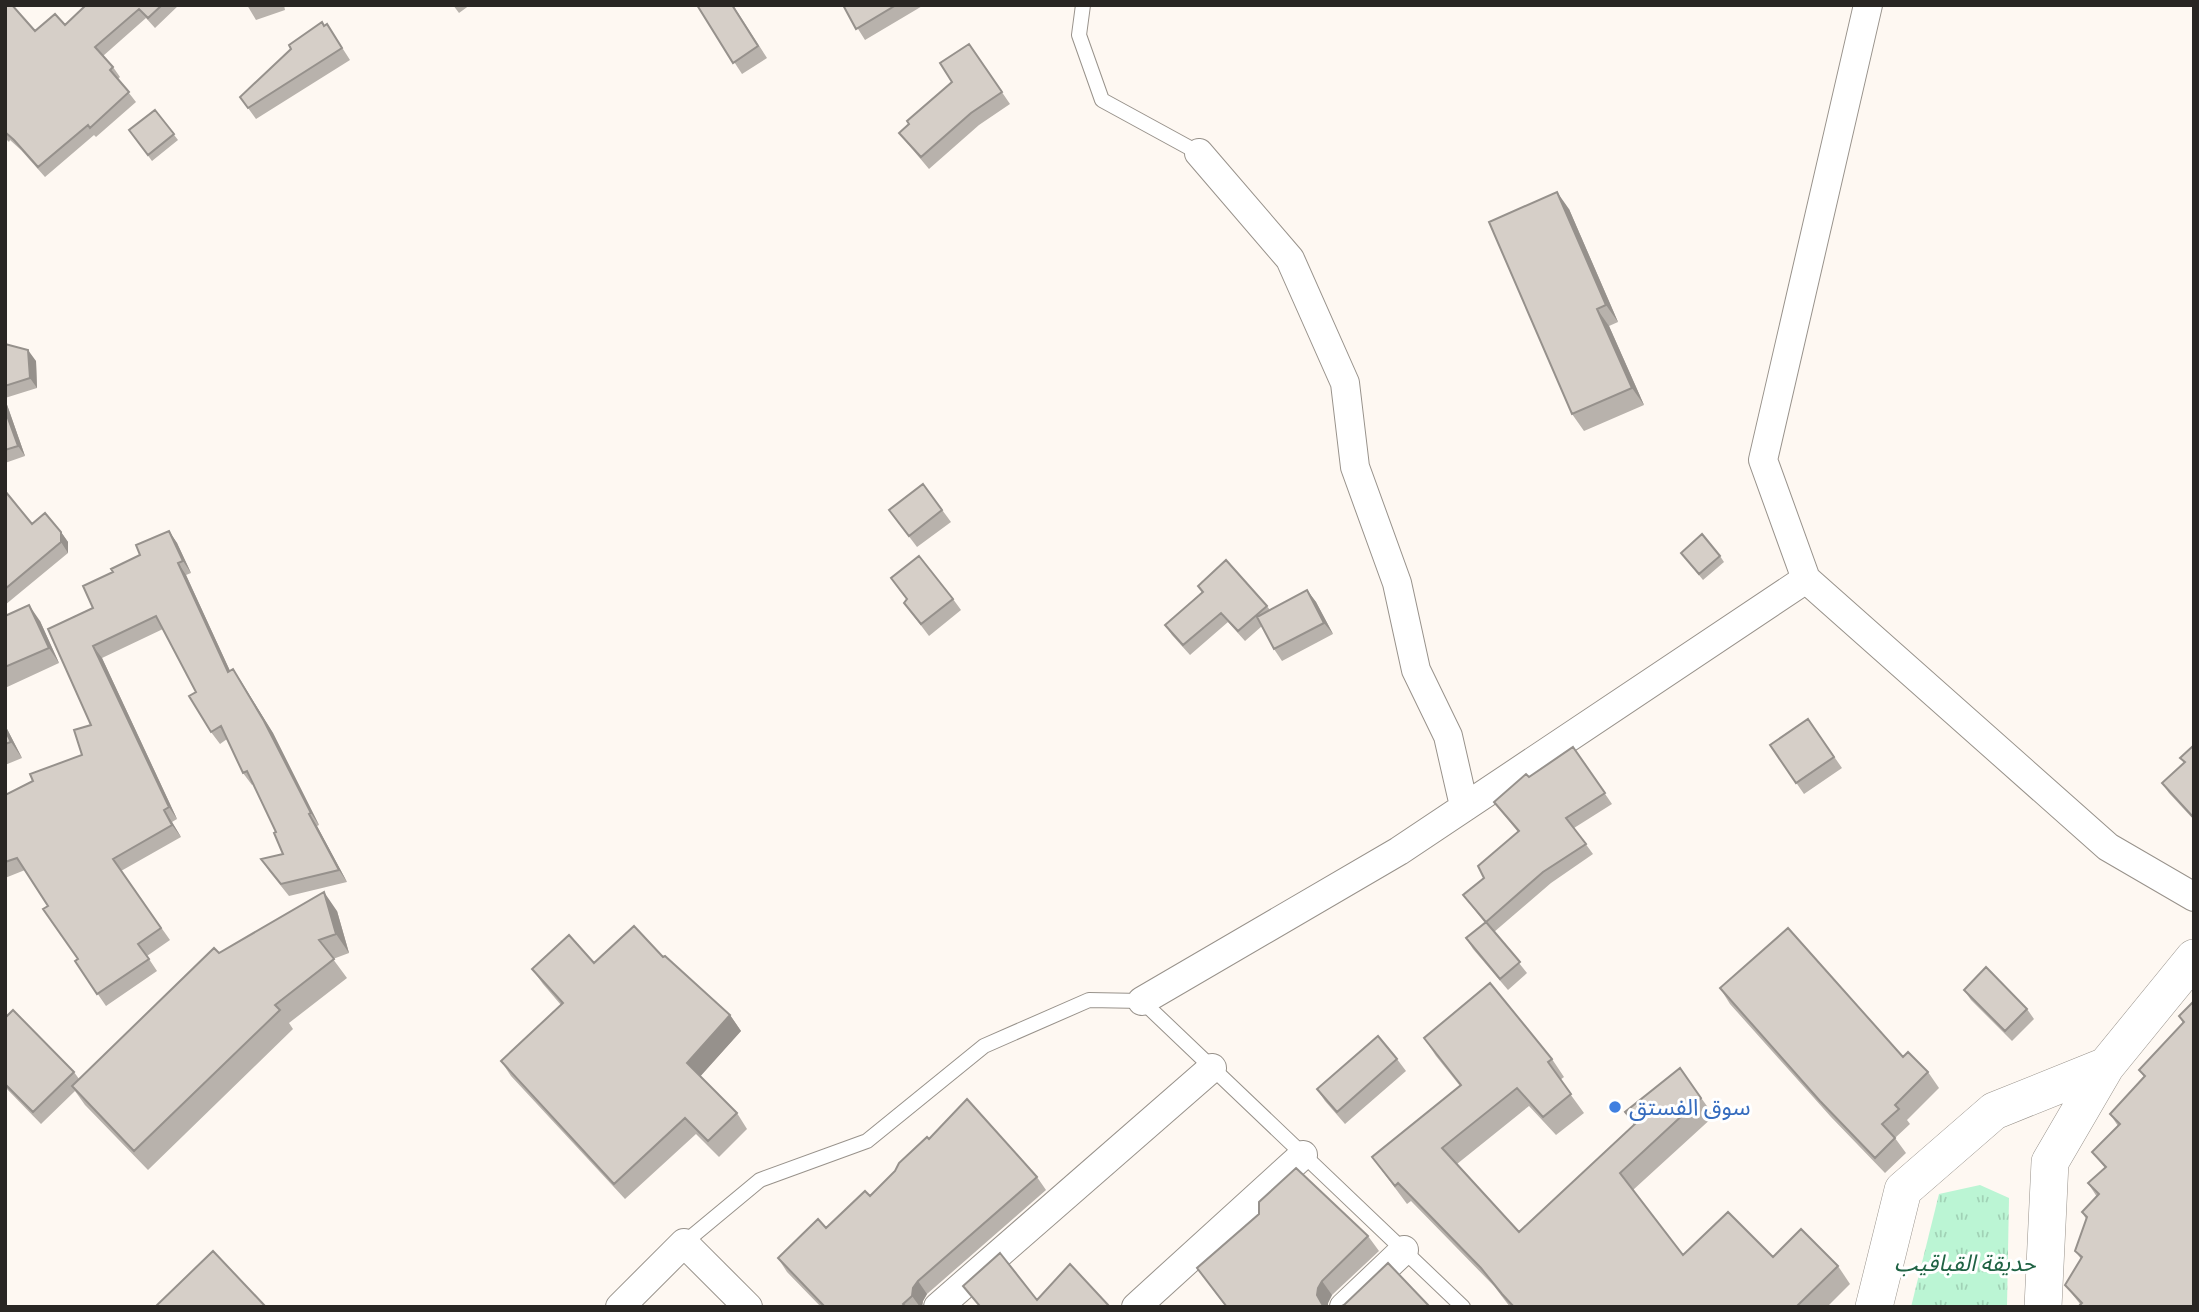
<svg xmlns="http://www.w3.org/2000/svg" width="2199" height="1312" viewBox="0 0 2199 1312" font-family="'Zilla Slab','Noto Sans Arabic',serif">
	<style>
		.grass { fill: url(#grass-tufts) }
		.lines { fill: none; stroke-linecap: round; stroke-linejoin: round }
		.service-casing { stroke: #98928b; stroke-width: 16 }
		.minor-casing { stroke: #98928b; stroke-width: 30 }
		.tertiary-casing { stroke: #98928b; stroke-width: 38 }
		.service { stroke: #fff; stroke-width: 14 }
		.minor { stroke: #fff; stroke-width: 28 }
		.tertiary { stroke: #fff; stroke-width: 37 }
		.wall { fill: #b8b2ac }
		.shaded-wall { fill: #96918c }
		.building { fill: #d6cfc8; stroke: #96918c; stroke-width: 2 }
		.shop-dot { fill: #3f7fe0; stroke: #fff; stroke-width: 2.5 }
		.labels { text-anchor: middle; stroke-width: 6; stroke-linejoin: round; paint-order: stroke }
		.shop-label { font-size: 23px; fill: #366cbe; stroke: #fff; text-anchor: start }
		.park-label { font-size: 23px; font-style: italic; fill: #206344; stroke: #fff }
	</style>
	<defs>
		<pattern id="grass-tufts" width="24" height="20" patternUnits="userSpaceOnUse" patternTransform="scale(1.75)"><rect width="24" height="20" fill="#bbf5d4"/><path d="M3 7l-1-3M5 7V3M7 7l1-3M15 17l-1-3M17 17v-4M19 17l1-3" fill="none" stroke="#a1d2b6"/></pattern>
	</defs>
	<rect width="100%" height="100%" fill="#fef8f2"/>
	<path class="grass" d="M 1980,1185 L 2009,1198 L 2007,1307 L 1911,1307 L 1939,1194 Z"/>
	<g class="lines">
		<g class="service-casing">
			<path id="service" d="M 1083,5 L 1079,35 L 1102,100 L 1199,153
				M 684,1243 L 760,1180 L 867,1141 L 984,1046 L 1089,1000 L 1142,1001 L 1463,1307"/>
		</g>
		<g class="minor-casing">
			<path id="minor" d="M 1199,153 L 1290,259 L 1345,383 L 1355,467 L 1397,583 L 1416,670 L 1448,736 L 1464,806
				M 1806,579 L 2108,847 L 2194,897
				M 1142,1001 L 1399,851 L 1806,579 L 1763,460 L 1868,5
				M 620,1307 L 684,1243 L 748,1307
				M 938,1307 L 1212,1068
				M 1136,1307 L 1303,1155
				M 1344,1307 L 1404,1250"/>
		</g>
		<g class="tertiary-casing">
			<path id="tertiary" d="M 1874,1307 L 1903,1190 L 1994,1111 L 2106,1066
				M 2043,1307 L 2050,1162 L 2106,1066 L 2194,958"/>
		</g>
		<use href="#service" class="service"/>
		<use href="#minor" class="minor"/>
		<use href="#tertiary" class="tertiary"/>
	</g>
	<path class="wall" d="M 5,5 L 35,31 L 65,25 L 86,5 L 179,5 L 155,28 L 146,18 L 103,56 L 113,67 L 120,77 L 118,79 L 136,102 L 96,137 L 94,135 L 45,177 L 21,150 L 10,140 L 9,142 L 5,138 Z
		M 247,5 L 284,5 L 285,10 L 256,20 Z
		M 453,5 L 470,5 L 459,13 Z
		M 697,5 L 733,5 L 767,58 L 742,74 Z
		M 843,5 L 924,5 L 865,40 Z
		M 327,24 L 350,60 L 256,119 L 240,97 Z
		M 969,44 L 1010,104 L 979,125 L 929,169 L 908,144 L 899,133 L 952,82 Z
		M 155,110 L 178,140 L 152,161 L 129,130 Z
		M 1569,209 L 1618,322 L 1609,326 L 1644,405 L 1584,431 L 1572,414 Z
		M 5,344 L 36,361 L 37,388 L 5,398 Z
		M 5,399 L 25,456 L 5,463 Z
		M 923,484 L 951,522 L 917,547 L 889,510 Z
		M 5,491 L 32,524 L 61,532 L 68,542 L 68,553 L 5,605 Z
		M 169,531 L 177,543 L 191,573 L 186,575 L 230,671 L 241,681 L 273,733 L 319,825 L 317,826 L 347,882 L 289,896 L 269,871 L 261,859 L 283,854 L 276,832 L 253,784 L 252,785 L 243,773 L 227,739 L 220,744 L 211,732 L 196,692 L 163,629 L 102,658 L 177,819 L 172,822 L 181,837 L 121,871 L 170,940 L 147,956 L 157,971 L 106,1006 L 75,961 L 78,959 L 48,906 L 25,870 L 5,878 L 5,795 L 82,755 L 91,725 L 93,608 L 113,572 L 140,555 Z
		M 1681,553 L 1720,556 L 1724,562 L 1703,580 Z
		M 891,578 L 953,599 L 961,610 L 929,636 L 904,603 L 907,600 Z
		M 1198,586 L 1267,606 L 1270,610 L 1307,590 L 1316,602 L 1333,634 L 1282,661 L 1274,649 L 1262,626 L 1245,641 L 1228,622 L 1190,655 L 1172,635 L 1165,625 L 1202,592 Z
		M 5,616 L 40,621 L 59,663 L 5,688 Z
		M 1808,719 L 1842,768 L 1804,794 L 1770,745 Z
		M 5,725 L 22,758 L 5,765 Z
		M 2194,745 L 2194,820 L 2169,793 L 2162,783 L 2184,763 L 2180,758 Z
		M 1573,747 L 1612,804 L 1574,828 L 1593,854 L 1551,883 L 1494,932 L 1527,973 L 1508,990 L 1473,949 L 1466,938 L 1485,923 L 1463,895 L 1484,878 L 1518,832 L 1494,802 L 1529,777 Z
		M 337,911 L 349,953 L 333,959 L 347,978 L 289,1023 L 293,1029 L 148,1170 L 85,1105 L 75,1091 L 41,1124 L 5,1087 L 5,1014 L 74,1072 L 79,1079 L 219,953 Z
		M 663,957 L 730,1015 L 741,1031 L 700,1076 L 737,1113 L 747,1129 L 719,1157 L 696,1134 L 625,1199 L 511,1076 L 501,1061 L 561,1005 L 543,984 L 532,969 Z
		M 1720,988 L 1903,1057 L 1928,1072 L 1939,1088 L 1907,1120 L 1910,1124 L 1895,1138 L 1906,1153 L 1885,1173 L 1831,1117 L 1730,1004 Z
		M 1964,990 L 2027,1009 L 2034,1019 L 2012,1041 L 1971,1000 Z
		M 2194,1001 L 2194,1307 L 2080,1304 L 2065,1285 L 2081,1259 L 2075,1251 L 2086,1219 L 2082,1212 L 2097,1197 L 2088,1183 L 2105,1168 L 2092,1152 L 2118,1126 L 2110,1114 L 2144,1077 L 2139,1070 L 2183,1023 L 2179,1016 Z
		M 1424,1038 L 1552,1059 L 1564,1077 L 1560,1080 L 1584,1113 L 1556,1135 L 1529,1106 L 1457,1164 L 1519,1232 L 1634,1125 L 1625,1112 L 1680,1068 L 1714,1116 L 1633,1190 L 1683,1255 L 1773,1257 L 1838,1266 L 1850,1284 L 1827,1307 L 1510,1307 L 1494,1286 L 1411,1201 L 1407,1204 L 1372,1157 L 1460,1086 L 1436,1056 Z
		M 1397,1059 L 1406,1071 L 1345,1124 L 1325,1101 L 1317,1089 Z
		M 929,1139 L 1037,1177 L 1046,1190 L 927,1294 L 923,1301 L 922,1307 L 821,1307 L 787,1272 L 778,1258 L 826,1228 L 870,1196 Z
		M 1368,1236 L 1379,1251 L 1332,1295 L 1328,1303 L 1328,1307 L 1226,1307 L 1197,1268 Z"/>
	<path class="shaded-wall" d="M 1557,192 L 1569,209 L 1618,322 L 1606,305 Z
		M 1597,309 L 1609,326 L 1644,405 L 1632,388 Z
		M 28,350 L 36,361 L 37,388 L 30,378 Z
		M 5,399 L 25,456 L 18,446 L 5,410 Z
		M 169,531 L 177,543 L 191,573 L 183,561 Z
		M 61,532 L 68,542 L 68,553 L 61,542 Z
		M 178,563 L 186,575 L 236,684 L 228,672 Z
		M 1307,590 L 1316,602 L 1333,634 L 1324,623 Z
		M 29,605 L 40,621 L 59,663 L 49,648 Z
		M 93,646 L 102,658 L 177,819 L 169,807 Z
		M 233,669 L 273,733 L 319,825 L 311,813 Z
		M 5,725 L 22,758 L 11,742 L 5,730 Z
		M 164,810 L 172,822 L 181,837 L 172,825 Z
		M 309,814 L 317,826 L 347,882 L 339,870 Z
		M 324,892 L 337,911 L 349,953 L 336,934 Z
		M 730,1015 L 741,1031 L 698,1079 L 687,1063 Z
		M 918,1281 L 927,1294 L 923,1301 L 922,1307 L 920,1307 L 912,1296 L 913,1288 Z
		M 1322,1281 L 1332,1295 L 1328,1303 L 1328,1307 L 1324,1307 L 1317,1295 L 1318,1288 Z"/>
	<path class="building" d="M 5,5 L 12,5 L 35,31 L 55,14 L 65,25 L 86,5 L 162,5 L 148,18 L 139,9 L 95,47 L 113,67 L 110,70 L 129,92 L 90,128 L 88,125 L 38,167 L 14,140 L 5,132 Z
		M 697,5 L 732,5 L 758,46 L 733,63 Z
		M 843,5 L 896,5 L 856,29 Z
		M 322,22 L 324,26 L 327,24 L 342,48 L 248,108 L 240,97 L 291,49 L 289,45 Z
		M 969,44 L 1002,92 L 971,113 L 921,157 L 899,133 L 909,124 L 907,121 L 952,82 L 940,63 Z
		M 155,110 L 174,134 L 148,155 L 129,130 Z
		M 1557,192 L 1606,305 L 1597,309 L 1632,388 L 1572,414 L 1489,222 Z
		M 5,344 L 28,350 L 30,378 L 5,386 Z
		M 5,410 L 18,446 L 5,450 Z
		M 923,484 L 942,510 L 909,536 L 889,510 Z
		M 5,491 L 32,524 L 45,513 L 61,532 L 61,542 L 5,589 Z
		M 169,531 L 183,561 L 178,563 L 228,672 L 233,669 L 264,721 L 311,813 L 309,814 L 339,870 L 281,884 L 261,859 L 283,854 L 274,833 L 276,832 L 247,771 L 243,773 L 221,726 L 211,732 L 189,696 L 196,692 L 156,616 L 93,646 L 169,807 L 164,810 L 172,825 L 113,859 L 161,928 L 138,944 L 149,959 L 97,994 L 75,961 L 78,959 L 43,909 L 48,906 L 17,858 L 5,862 L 5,795 L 33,781 L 30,774 L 82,755 L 74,730 L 91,725 L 48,629 L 93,608 L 83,586 L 113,572 L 111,569 L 140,555 L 136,545 Z
		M 1702,534 L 1720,556 L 1699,574 L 1681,553 Z
		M 919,556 L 953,599 L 921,624 L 904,603 L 907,599 L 891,578 Z
		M 1226,560 L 1267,606 L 1238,631 L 1221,613 L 1183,645 L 1165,625 L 1203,592 L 1198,586 Z
		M 1307,590 L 1324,623 L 1274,649 L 1257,617 Z
		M 29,605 L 49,648 L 5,667 L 5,616 Z
		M 1808,719 L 1834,757 L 1796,783 L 1770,745 Z
		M 5,730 L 11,742 L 5,744 Z
		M 2194,745 L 2194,818 L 2162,783 L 2185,762 L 2180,758 Z
		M 1573,747 L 1605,793 L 1566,818 L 1586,844 L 1543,872 L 1486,922 L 1520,962 L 1500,979 L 1466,938 L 1486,922 L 1463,895 L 1484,878 L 1478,866 L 1519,831 L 1494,802 L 1526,774 L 1529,777 Z
		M 324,892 L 336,934 L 319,940 L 334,959 L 275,1005 L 280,1010 L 134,1151 L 72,1086 L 214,948 L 219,953 Z
		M 634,926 L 663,957 L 665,956 L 730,1015 L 687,1063 L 737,1113 L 708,1141 L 685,1118 L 614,1184 L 501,1061 L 563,1003 L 532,969 L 569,935 L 594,963 Z
		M 1788,928 L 1903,1057 L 1908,1052 L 1928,1072 L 1895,1105 L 1899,1109 L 1882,1124 L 1895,1138 L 1875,1158 L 1820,1101 L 1720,988 Z
		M 1986,967 L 2027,1009 L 2005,1031 L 1964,990 Z
		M 1490,983 L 1552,1059 L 1548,1062 L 1571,1094 L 1543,1117 L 1517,1088 L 1442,1148 L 1519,1232 L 1635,1124 L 1625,1112 L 1680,1068 L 1701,1098 L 1620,1173 L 1683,1255 L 1728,1212 L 1773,1257 L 1801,1229 L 1838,1266 L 1796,1307 L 1514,1307 L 1502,1294 L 1481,1268 L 1398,1183 L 1395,1186 L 1372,1157 L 1461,1085 L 1424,1038 Z
		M 2194,1001 L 2194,1306 L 2193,1307 L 2078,1307 L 2082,1303 L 2065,1285 L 2082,1257 L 2075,1251 L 2087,1217 L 2082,1212 L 2099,1194 L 2088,1183 L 2106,1167 L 2092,1152 L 2120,1124 L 2110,1114 L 2145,1076 L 2139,1070 L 2184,1022 L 2179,1016 Z
		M 13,1010 L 74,1072 L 33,1112 L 5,1084 L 5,1014 L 7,1016 Z
		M 1378,1036 L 1397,1059 L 1337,1112 L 1317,1089 Z
		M 967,1099 L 1037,1177 L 918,1281 L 913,1288 L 912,1296 L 903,1304 L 906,1307 L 825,1307 L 778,1258 L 818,1219 L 826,1228 L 865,1191 L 870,1196 L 895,1171 L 899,1163 L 927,1137 L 929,1139 Z
		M 1296,1168 L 1368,1236 L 1322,1281 L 1318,1288 L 1317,1295 L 1322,1304 L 1327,1307 L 1227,1307 L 1197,1268 L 1259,1214 L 1259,1202 Z
		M 213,1251 L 266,1307 L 155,1307 Z
		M 1000,1253 L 1037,1300 L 1070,1264 L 1110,1307 L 976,1307 L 979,1305 L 963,1286 Z
		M 1388,1263 L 1430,1307 L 1340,1307 L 1344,1305 Z"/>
	<circle class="shop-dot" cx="1615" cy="1107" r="7"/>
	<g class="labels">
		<g class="shop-label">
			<text x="1629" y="1115">سوق الفستق</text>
		</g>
		<g class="park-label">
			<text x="1965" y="1271">حديقة القباقيب</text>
		</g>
	</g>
	<rect width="2199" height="1312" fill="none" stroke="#292623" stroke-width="14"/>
</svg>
